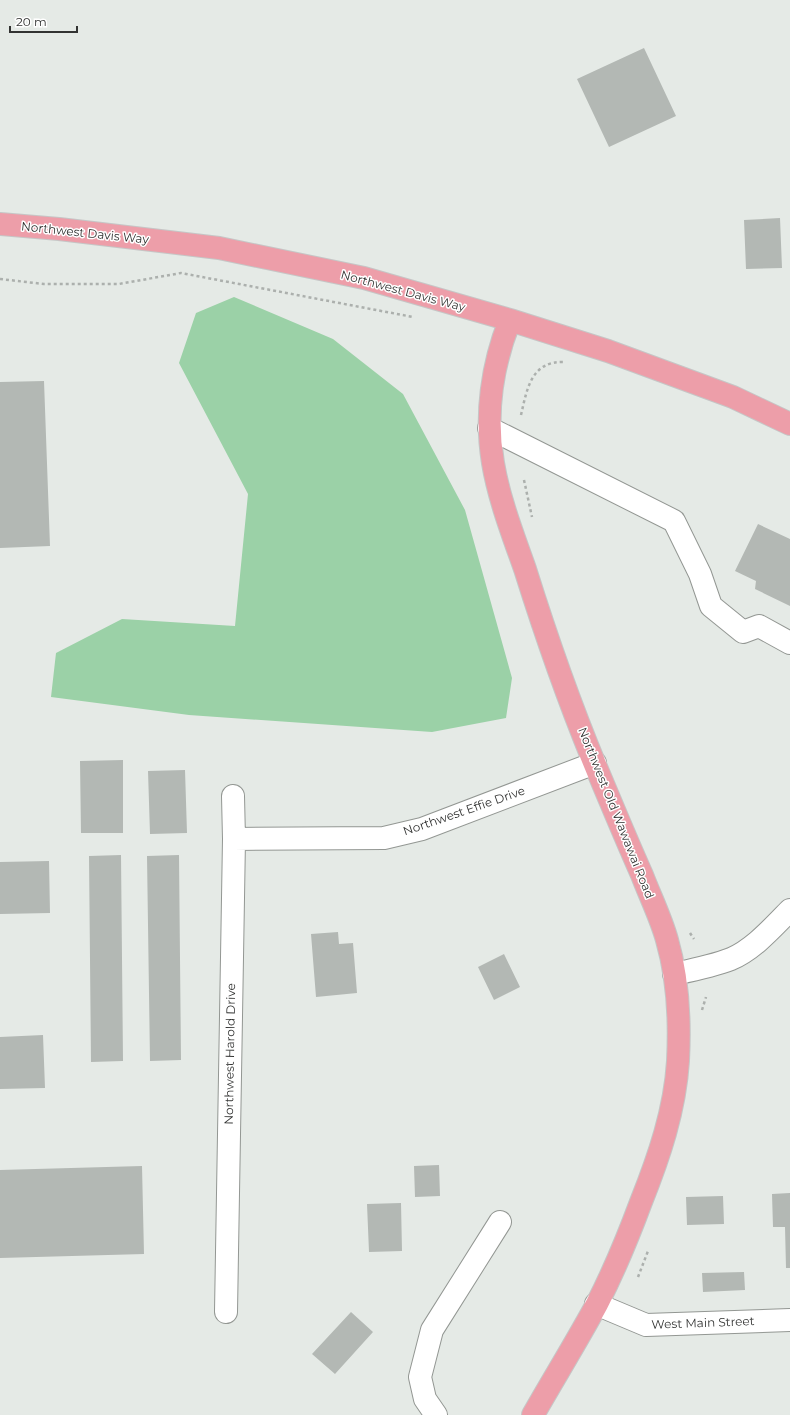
<svg xmlns="http://www.w3.org/2000/svg" width="790" height="1415" viewBox="0 0 790 1415" font-family="Montserrat,sans-serif">
	<style>
		.green { fill: #9bd1a7 }
		.building { fill: #b3b8b4 }
		.lines { fill: none; stroke-linecap: round; stroke-linejoin: round }
		.minor-casing { stroke: #939793; stroke-width: 24 }
		.major-casing { stroke: #c6c6c6; stroke-width: 24 }
		.path { stroke: #acb0ad; stroke-width: 2.5; stroke-dasharray: 3 3; stroke-linecap: butt }
		.minor { stroke: #fff; stroke-width: 22 }
		.major { stroke: #ed9ea9; stroke-width: 22 }
		.labels { text-anchor: middle; stroke-width: 3; stroke-linejoin: round; paint-order: stroke }
		.street-label { font-size: 12px; fill: #323332; stroke: #fff }
	</style>
	<rect width="100%" height="100%" fill="#e5eae6"/>
	<path class="green" d="M 234,297 L 333,339 L 403,394 L 465,510 L 512,678 L 506,718 L 432,732 L 189,715 L 51,697 L 56,653 L 122,619 L 235,626 L 248,494 L 179,363 L 196,313 Z"/>
	<path class="building" d="M 644,48 L 676,116 L 609,147 L 577,79 Z
		M 780,218 L 782,268 L 746,269 L 744,220 Z
		M 44,381 L 50,546 L 0,548 L 0,382 Z
		M 758,524 L 790,539 L 790,606 L 755,589 L 756,581 L 735,571 Z
		M 123,760 L 123,833 L 81,833 L 80,761 Z
		M 185,770 L 187,833 L 150,834 L 148,771 Z
		M 121,855 L 123,1061 L 91,1062 L 89,856 Z
		M 179,855 L 181,1060 L 150,1061 L 147,856 Z
		M 49,861 L 50,913 L 0,914 L 0,862 Z
		M 338,932 L 339,944 L 353,943 L 357,993 L 316,997 L 311,934 Z
		M 504,954 L 520,987 L 494,1000 L 478,967 Z
		M 43,1035 L 45,1088 L 0,1089 L 0,1037 Z
		M 439,1165 L 440,1196 L 415,1197 L 414,1166 Z
		M 142,1166 L 144,1254 L 0,1258 L 0,1170 Z
		M 790,1193 L 790,1268 L 786,1268 L 785,1227 L 773,1227 L 772,1194 Z
		M 723,1196 L 724,1224 L 687,1225 L 686,1197 Z
		M 401,1203 L 402,1251 L 369,1252 L 367,1204 Z
		M 744,1272 L 745,1290 L 703,1292 L 702,1273 Z
		M 351,1312 L 373,1332 L 335,1374 L 312,1354 Z"/>
	<g class="lines">
		<g class="minor-casing">
			<path id="minor" d="M 489,428 L 674,521 L 700,574 L 711,606 L 743,632 L 759,626 L 790,643
				M 234,839 L 384,838 L 422,829 L 595,763
				M 674,974 C 693,970 713,966 731,959 C 754,949 772,928 790,910
				M 596,1304 L 646,1325 L 790,1320
				M 226,1312 L 234,839 L 233,796
				M 436,1415 L 425,1399 L 420,1377 L 432,1330 L 500,1222"/>
		</g>
		<g class="major-casing">
			<path id="major" d="M 0,224 L 59,229 L 219,248 L 364,278 L 510,320 L 608,351 L 733,397 L 790,424
				M 510,320 C 492,365 485,415 493,463 C 499,499 513,535 525,569 C 546,636 569,702 596,767 C 611,803 626,839 642,875 C 650,896 661,918 667,940 C 678,978 680,1022 678,1061 C 675,1110 659,1157 641,1202 C 628,1237 614,1271 597,1304 C 577,1341 554,1378 533,1415"/>
		</g>
		<path class="path" d="M 0,279 L 44,284 L 119,284 L 181,273 L 413,317
			M 521,415 C 527,389 531,361 564,362
			M 524,480 L 532,517
			M 690,933 L 694,939
			M 702,1010 L 706,997
			M 638,1277 L 648,1251"/>
		<use href="#minor" class="minor"/>
		<use href="#major" class="major"/>
	</g>
	<g class="labels">
		<g class="street-label">
			<text transform="translate(85 233) rotate(6)" y="4">Northwest Davis Way</text>
			<text transform="translate(403 291) rotate(15)" y="4">Northwest Davis Way</text>
			<text transform="translate(464 811) rotate(-19)" y="4">Northwest Effie Drive</text>
			<text transform="translate(616 813) rotate(68)" y="4">Northwest Old Wawawai Road</text>
			<text transform="translate(230 1054) rotate(-89)" y="4">Northwest Harold Drive</text>
			<text transform="translate(703 1323) rotate(-2)" y="4">West Main Street</text>
		</g>
	</g>
	<path d="M10 26v6h67v-6" fill="none" stroke="#323332" stroke-width="2"/>
	<text x="16" y="26" font-size="12" fill="#323332" stroke="#ffffff" stroke-width="3" paint-order="stroke">20 m</text>
</svg>
